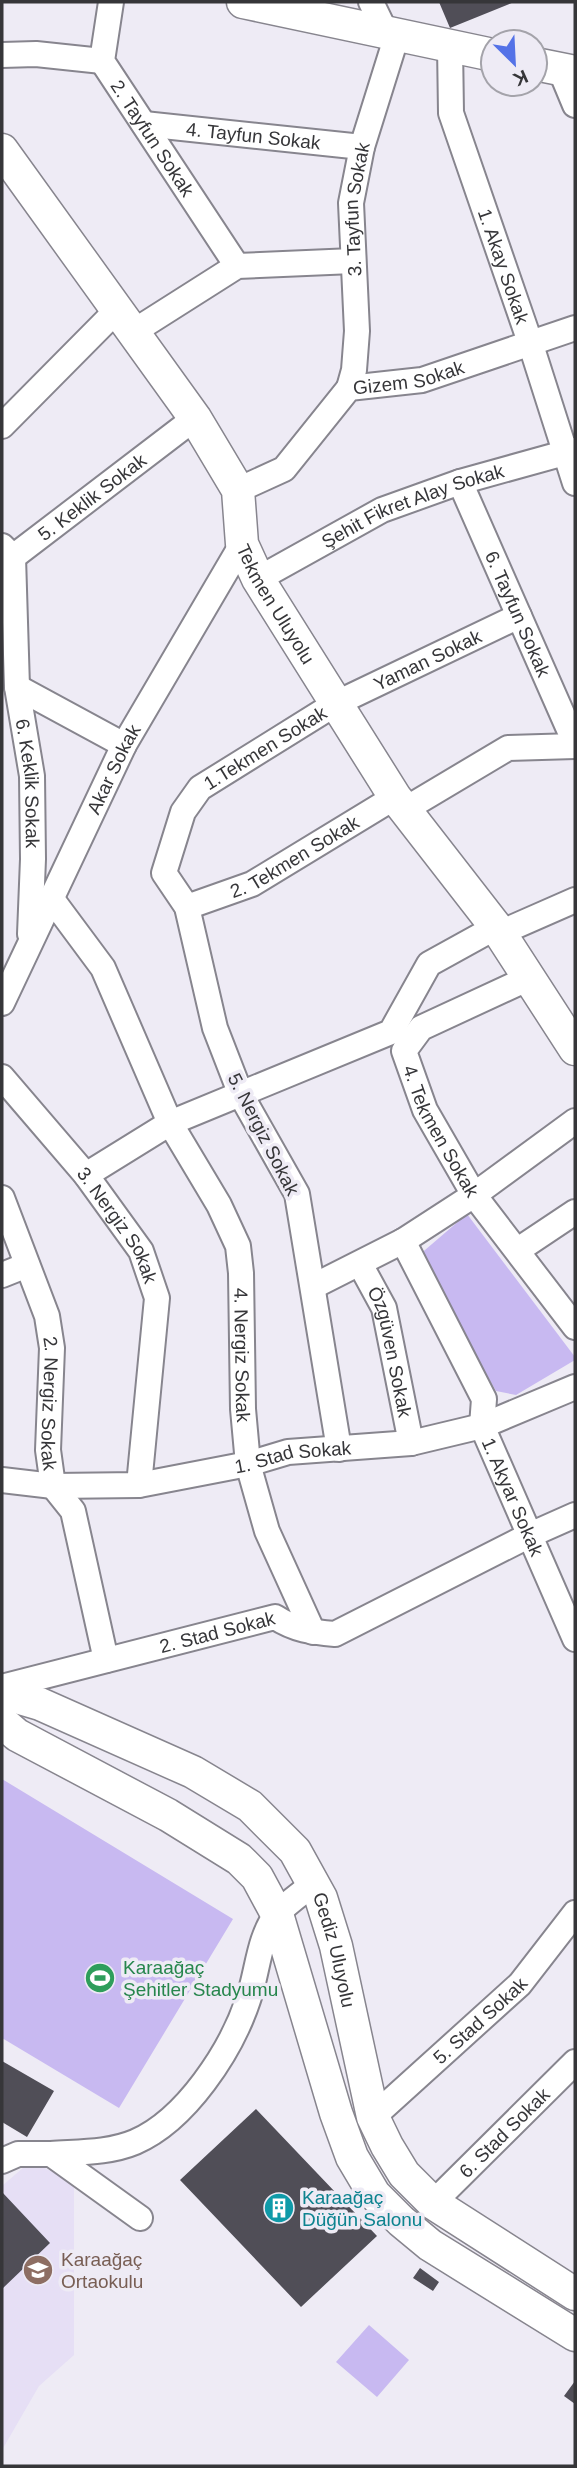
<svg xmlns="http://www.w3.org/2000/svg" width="577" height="2468" viewBox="0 0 577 2468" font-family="Helvetica,sans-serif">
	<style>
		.education { fill: #e6dff5 }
		.green { fill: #c8b9f1 }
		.building { fill: #504e57 }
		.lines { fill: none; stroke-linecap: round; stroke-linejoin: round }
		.minor-casing { stroke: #87858e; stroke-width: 28 }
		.tertiary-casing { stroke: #87858e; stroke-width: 35 }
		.minor { stroke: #fff; stroke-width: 24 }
		.tertiary { stroke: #fff; stroke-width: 32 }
		.labels { text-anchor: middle; stroke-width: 7; stroke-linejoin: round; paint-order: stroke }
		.street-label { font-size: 19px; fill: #363639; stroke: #eeebf5 }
		.leisure-label { font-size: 19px; fill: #27864d; stroke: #eeebf5; text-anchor: start }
		.culture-label { font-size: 19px; fill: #0d838f; stroke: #eeebf5; text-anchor: start }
		.education-label { font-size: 19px; fill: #785e54; stroke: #eeebf5; text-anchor: start }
	</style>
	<rect width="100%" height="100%" fill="#eeebf5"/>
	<path class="education" d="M 31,2161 L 74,2183 L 74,2355 L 39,2386 L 2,2450 L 2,2186 Z"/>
	<path class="green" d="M 467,1214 L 575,1357 L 575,1360 L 516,1395 L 496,1391 L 418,1256 Z
		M 2,1779 L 233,1919 L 119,2108 L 2,2038 Z
		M 369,2325 L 409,2360 L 377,2397 L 336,2362 Z"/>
	<path class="building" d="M 439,2 L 514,2 L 450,28 Z
		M 2,2061 L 54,2091 L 27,2137 L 2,2122 Z
		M 256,2109 L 377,2236 L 301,2307 L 180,2180 Z
		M 2,2192 L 50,2243 L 2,2289 Z
		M 420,2268 L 439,2282 L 433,2291 L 413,2278 Z
		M 575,2381 L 575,2404 L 564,2396 Z"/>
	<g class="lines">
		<g class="minor-casing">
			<g id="minor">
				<path id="s1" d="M 111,2 L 102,61 L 237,266"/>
				<path d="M 371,2 L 386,33"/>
				<path id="s2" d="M 450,46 L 451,113 L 530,342 L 575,483"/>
				<path d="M 2,55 L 36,54 L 102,61"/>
				<path d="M 560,69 L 575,105"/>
				<path id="s3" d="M 144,124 L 362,147"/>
				<path d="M 133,332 L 237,266 L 353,261"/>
				<path id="s4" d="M 349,388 L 354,370 L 357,331 L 351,203 L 362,147 L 397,35"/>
				<path d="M 2,426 L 117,310"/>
				<path id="s5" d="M 460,482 L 575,743"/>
				<path id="s6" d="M 238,490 L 284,469 L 349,388 L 422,380 L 575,328"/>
				<path id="s7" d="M 2,546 L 13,557 L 17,687 L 32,776 L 33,859 L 30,934"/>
				<path id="s8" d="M 8,571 L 13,557 L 195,418"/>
				<path id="s9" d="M 258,579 L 382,510 L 460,482 L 575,450"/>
				<path d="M 17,687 L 124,745"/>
				<path d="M 404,810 L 508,748 L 575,746"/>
				<path id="s10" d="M 51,898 L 103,968 L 170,1123 L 219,1205 L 238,1246 L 241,1273 L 243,1409 L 248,1464 L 267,1531 L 313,1632"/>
				<path id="s11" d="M 187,907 L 252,884 L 395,797"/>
				<path d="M 500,933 L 575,900"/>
				<path id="s12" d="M 529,978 L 421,1028 L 404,1051 L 425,1110 L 474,1195 L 575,1327"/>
				<path id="s13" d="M 2,1003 L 124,745 L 242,544"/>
				<path id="s14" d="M 2,1077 L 86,1175 L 141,1251 L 157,1298 L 139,1485"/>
				<path d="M 86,1175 L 170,1123 L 391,1032 L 429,964 L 496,927"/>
				<path id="s15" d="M 2,1198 L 47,1316 L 52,1348 L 48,1450 L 53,1486 L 73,1511 L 106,1660"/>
				<path id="s16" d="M 403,1241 L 484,1399 L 482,1426 L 575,1639"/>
				<path d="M 518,1250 L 575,1212"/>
				<path id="s17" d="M 360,1264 L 384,1308 L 411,1443"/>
				<path d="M 2,1275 L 27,1265"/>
				<path d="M 314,1286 L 403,1241 L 474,1195 L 575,1121"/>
				<path id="s18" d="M 339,1449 L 297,1194 L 241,1095 L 215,1028 L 187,907 L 164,873 L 183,812 L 200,788 L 335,704 L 519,616"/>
				<path id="s19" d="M 2,1480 L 53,1486 L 139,1485 L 248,1464 L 288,1452 L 411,1443 L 482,1426 L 575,1387"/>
				<path id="s20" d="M 2,1687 L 275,1617 C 295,1630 312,1632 335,1634 L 530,1535 L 575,1515"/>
				<path id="s21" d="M 373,2117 L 520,1984 L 575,1913"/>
				<path d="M 51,2154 C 78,2152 109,2153 135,2142 C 186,2120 231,2051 248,2000 C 258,1972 258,1938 277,1914 C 287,1903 302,1893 314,1883"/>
				<path d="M 2,2161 L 18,2154 L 51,2154 L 140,2218"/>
				<path id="s22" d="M 433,2203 L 575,2062"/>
			</g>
		</g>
		<g class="tertiary-casing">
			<g id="tertiary">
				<path d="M 243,2 L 493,55"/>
				<path d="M 535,64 L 575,72"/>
				<path id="s23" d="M 2,150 L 195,418 L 238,490 L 242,544 L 258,579 L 395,797 L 496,927 L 575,1049"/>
				<path id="s24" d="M 2,1695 L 13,1696 L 40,1704 L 193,1772 L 250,1806 L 295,1851 L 321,1898 L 336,1946 L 373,2117 L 387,2146 L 404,2174 L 433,2203 L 575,2294"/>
				<path d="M 2,1722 L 17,1735 L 168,1815 L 239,1859 L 257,1877 L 277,1914 L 336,2113 L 352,2157 L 374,2194 L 401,2221 L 430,2245 L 575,2335"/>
			</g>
		</g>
		<use href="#minor" class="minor"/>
		<use href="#tertiary" class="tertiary"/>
	</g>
	<defs>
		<g id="stadium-disc" transform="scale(1.575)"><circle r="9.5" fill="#2e9e5b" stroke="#eeebf5"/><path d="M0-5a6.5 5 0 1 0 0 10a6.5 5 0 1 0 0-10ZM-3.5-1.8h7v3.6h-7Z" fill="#fff"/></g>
		<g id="building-disc" transform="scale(1.575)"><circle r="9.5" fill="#0f9aa8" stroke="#eeebf5"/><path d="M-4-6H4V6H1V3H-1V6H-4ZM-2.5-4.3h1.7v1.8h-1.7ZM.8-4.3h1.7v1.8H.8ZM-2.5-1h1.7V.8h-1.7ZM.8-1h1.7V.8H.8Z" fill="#fff"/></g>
		<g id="school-disc" transform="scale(1.575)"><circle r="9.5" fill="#8d6e63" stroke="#eeebf5"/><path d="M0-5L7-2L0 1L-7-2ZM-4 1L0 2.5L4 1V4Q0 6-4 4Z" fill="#fff"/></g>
	</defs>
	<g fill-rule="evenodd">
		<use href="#stadium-disc" x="100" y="1978"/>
		<use href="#building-disc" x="279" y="2208"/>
		<use href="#school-disc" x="38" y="2270"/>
	</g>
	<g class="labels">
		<g class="street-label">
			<text dy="7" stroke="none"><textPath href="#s3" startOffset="110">4. Tayfun Sokak</textPath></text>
			<text dy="7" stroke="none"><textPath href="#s1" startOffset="152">2. Tayfun Sokak</textPath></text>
			<text dy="7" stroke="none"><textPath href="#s4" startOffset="180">3. Tayfun Sokak</textPath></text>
			<text dy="7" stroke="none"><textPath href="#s2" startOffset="229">1. Akay Sokak</textPath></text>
			<text dy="7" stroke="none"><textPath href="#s6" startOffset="215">Gizem Sokak</textPath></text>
			<text dy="7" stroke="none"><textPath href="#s8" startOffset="114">5. Keklik Sokak</textPath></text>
			<text dy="7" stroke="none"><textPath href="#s9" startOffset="172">Şehit Fikret Alay Sokak</textPath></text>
			<text dy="7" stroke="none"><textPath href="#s23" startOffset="537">Tekmen Uluyolu</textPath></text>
			<text dy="7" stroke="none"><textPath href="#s5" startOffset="144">6. Tayfun Sokak</textPath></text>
			<text dy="7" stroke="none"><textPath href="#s18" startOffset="964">Yaman Sokak</textPath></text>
			<text dy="7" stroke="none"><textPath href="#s18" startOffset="779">1.Tekmen Sokak</textPath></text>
			<text dy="7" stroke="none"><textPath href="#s13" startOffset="259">Akar Sokak</textPath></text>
			<text dy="7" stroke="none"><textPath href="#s7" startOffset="243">6. Keklik Sokak</textPath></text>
			<text dy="7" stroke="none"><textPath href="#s11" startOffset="119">2. Tekmen Sokak</textPath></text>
			<text dy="7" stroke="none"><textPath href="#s12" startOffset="236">4. Tekmen Sokak</textPath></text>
			<text transform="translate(264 1134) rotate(63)" y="7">5. Nergiz Sokak</text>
			<text dy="7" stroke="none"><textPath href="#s14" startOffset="189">3. Nergiz Sokak</textPath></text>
			<text dy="7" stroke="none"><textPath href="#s17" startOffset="94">Özgüven Sokak</textPath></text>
			<text dy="7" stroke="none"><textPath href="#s10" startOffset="506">4. Nergiz Sokak</textPath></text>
			<text dy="7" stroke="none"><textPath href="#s15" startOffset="214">2. Nergiz Sokak</textPath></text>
			<text dy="7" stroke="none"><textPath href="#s19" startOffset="294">1. Stad Sokak</textPath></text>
			<text dy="7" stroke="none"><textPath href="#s16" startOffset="282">1. Akyar Sokak</textPath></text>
			<text dy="7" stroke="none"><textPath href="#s20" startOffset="222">2. Stad Sokak</textPath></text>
			<text dy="7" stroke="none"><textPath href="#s24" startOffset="444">Gediz Uluyolu</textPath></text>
			<text dy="7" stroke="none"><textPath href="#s21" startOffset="144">5. Stad Sokak</textPath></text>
			<text dy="7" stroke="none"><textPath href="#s22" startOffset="100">6. Stad Sokak</textPath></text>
		</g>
		<g class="leisure-label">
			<text x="123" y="1974">Karaağaç<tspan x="123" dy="22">Şehitler Stadyumu</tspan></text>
		</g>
		<g class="culture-label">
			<text x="302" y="2204">Karaağaç<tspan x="302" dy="22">Düğün Salonu</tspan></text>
		</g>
		<g class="education-label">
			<text x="61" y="2266">Karaağaç<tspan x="61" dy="22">Ortaokulu</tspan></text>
		</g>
	</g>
	<rect width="577" height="2468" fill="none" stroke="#363639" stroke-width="7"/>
	<g transform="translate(514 63) rotate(156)"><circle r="33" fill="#eeebf5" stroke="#a4a3aa" stroke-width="2"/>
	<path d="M0-5L12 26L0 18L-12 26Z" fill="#5472e7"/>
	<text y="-10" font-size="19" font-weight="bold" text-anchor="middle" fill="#363639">K</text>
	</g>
</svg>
